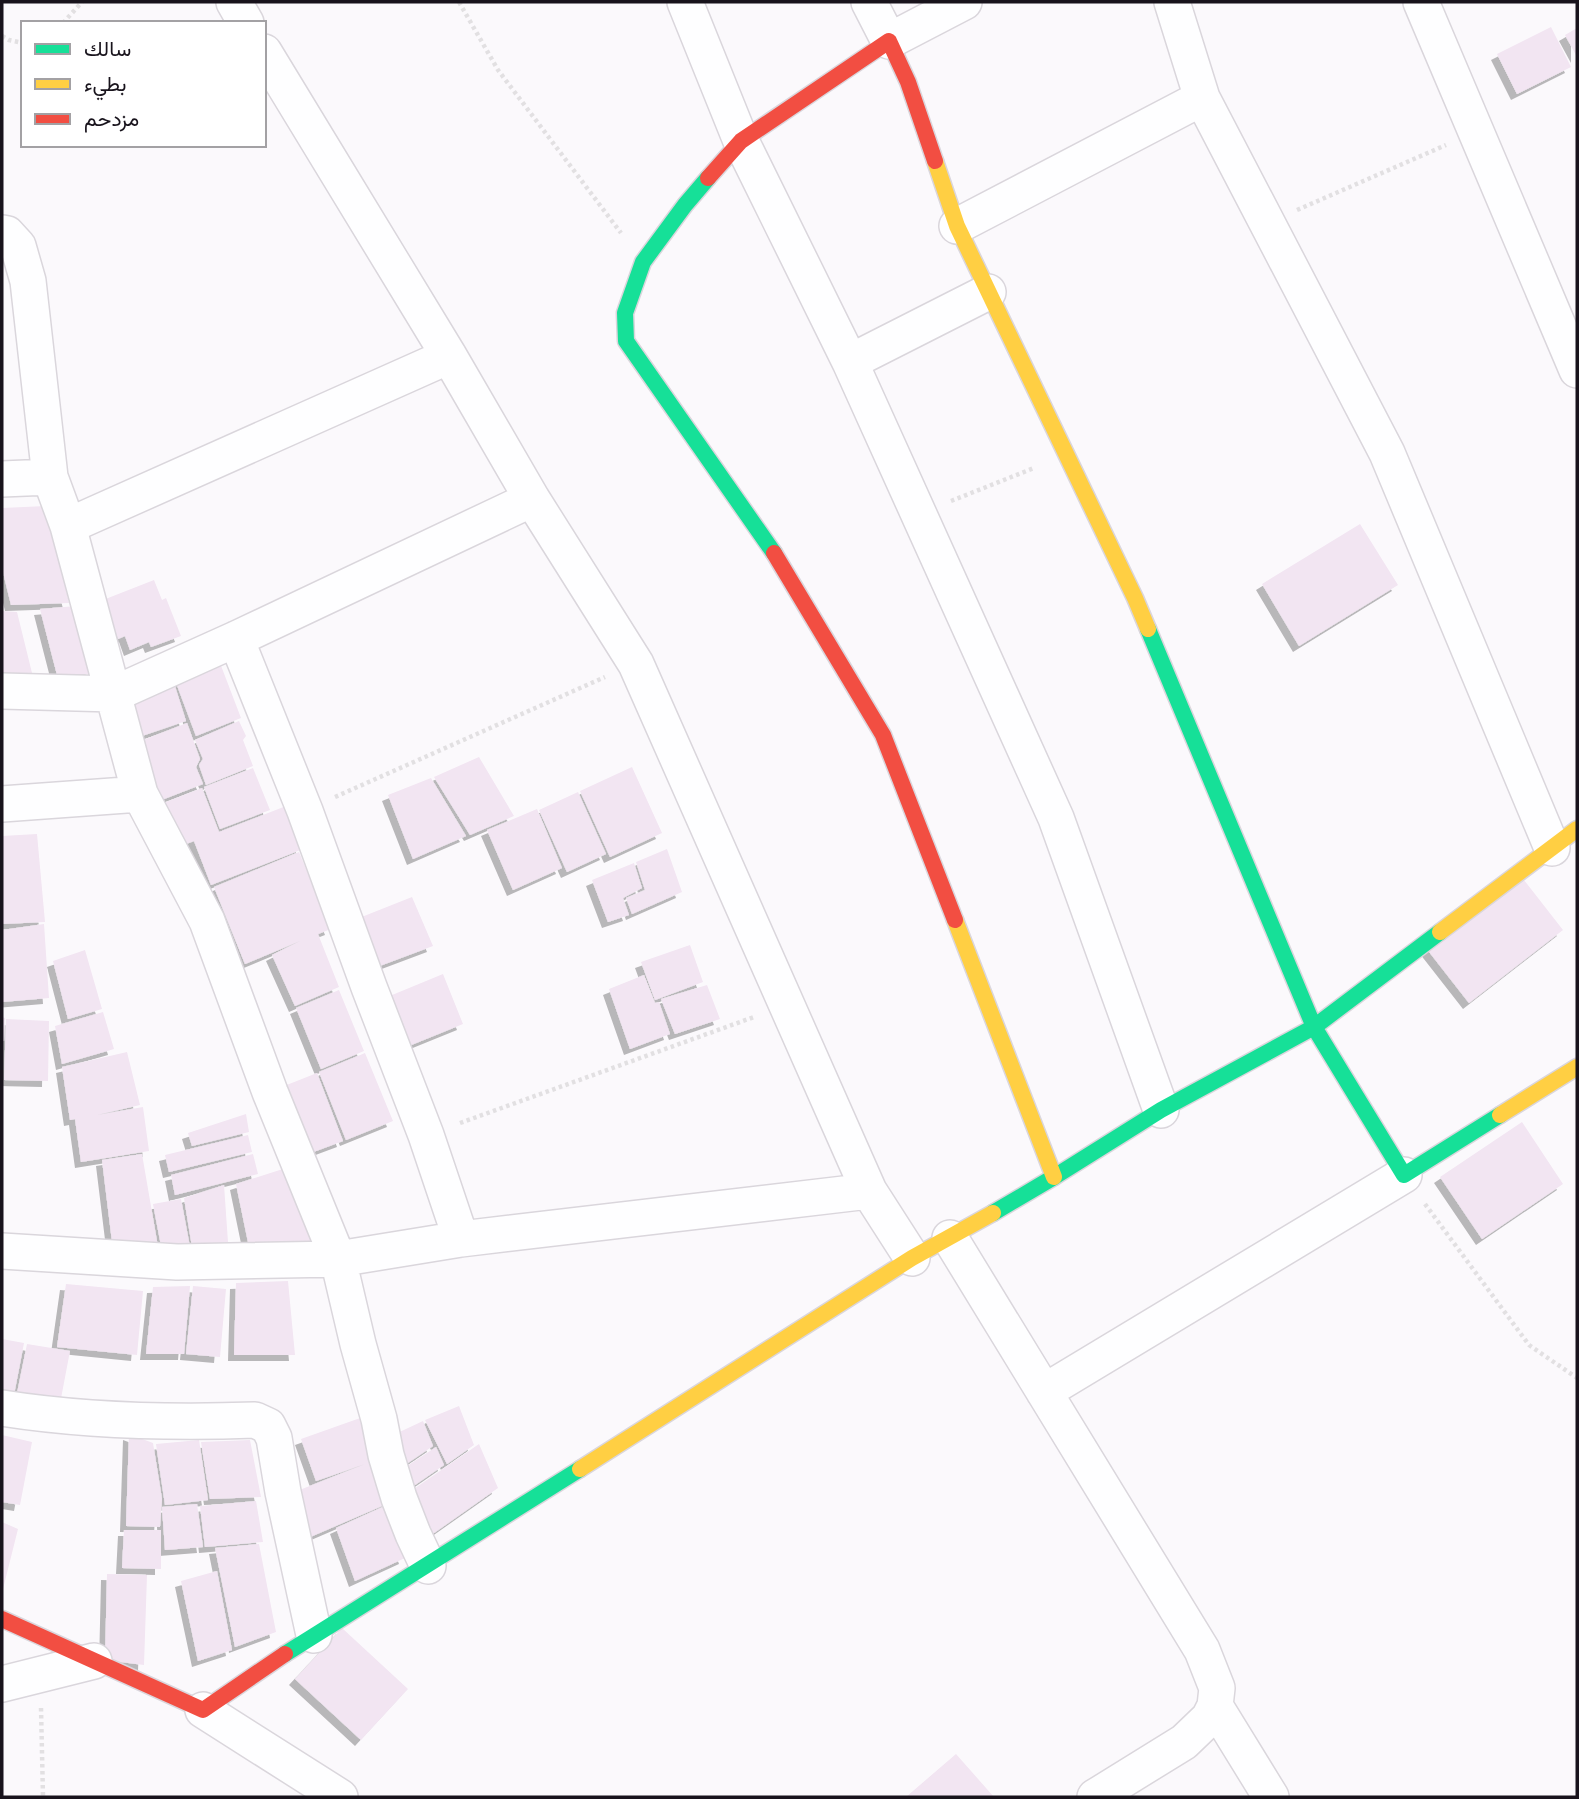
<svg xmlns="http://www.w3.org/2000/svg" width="1579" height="1799" viewBox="0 0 1579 1799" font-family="Ubuntu,Vazirmatn,sans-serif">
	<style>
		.building { fill: #f2e5f2; filter: url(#shadow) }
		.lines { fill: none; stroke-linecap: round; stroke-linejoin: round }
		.street-casing { stroke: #dad6dc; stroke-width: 38 }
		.fast-casing { stroke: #dad6dc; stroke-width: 19 }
		.slow-casing { stroke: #dad6dc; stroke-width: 19 }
		.jam-casing { stroke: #dad6dc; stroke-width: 19 }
		.path { stroke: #e2e0e2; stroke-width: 4.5; stroke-dasharray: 3.5 3.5; stroke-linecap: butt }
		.street { stroke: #fefeff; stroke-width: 35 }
		.fast { stroke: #16e098; stroke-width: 16 }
		.slow { stroke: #ffcf43; stroke-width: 16 }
		.jam { stroke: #f24e42; stroke-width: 16 }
	</style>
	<defs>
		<filter id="shadow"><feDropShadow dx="-6" dy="6" stdDeviation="0" flood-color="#0004"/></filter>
	</defs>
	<rect width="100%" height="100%" fill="#fbf9fc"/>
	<path class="building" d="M 1551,27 L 1571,67 L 1517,94 L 1497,54 Z
		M 1577,28 L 1577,57 L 1565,35 Z
		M 46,506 L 69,603 L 11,605 L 2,568 L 2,508 Z
		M 1360,524 L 1398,585 L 1299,646 L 1262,584 Z
		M 154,580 L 162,600 L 166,598 L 181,636 L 151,647 L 149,642 L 130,650 L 125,636 L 118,639 L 103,600 Z
		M 76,606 L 93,674 L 57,675 L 40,609 Z
		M 2,611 L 17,612 L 33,677 L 2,675 Z
		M 220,663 L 241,718 L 196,736 L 175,680 Z
		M 173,680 L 186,721 L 139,737 L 126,697 Z
		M 239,721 L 246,736 L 243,740 L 253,766 L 206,785 L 199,765 L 203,759 L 195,740 Z
		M 187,723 L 200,759 L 196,767 L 203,784 L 159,801 L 138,742 Z
		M 479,757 L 514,816 L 470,835 L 434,777 Z
		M 632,767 L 662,833 L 610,857 L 580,791 Z
		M 253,768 L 270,810 L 220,829 L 204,787 Z
		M 431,778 L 466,836 L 413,859 L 388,795 Z
		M 202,788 L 219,832 L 286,806 L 303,849 L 211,885 L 194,841 L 173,849 L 161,804 Z
		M 578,792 L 606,854 L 567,872 L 539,810 Z
		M 537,809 L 562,868 L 513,890 L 487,830 Z
		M 37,834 L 45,922 L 2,924 L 2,836 Z
		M 667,849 L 682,892 L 632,914 L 626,898 L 645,890 L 636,862 Z
		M 299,852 L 331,929 L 318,934 L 339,987 L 295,1006 L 272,955 L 300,941 L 245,964 L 214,887 Z
		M 634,863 L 642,888 L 623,898 L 629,915 L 608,922 L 592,880 Z
		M 1520,875 L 1563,930 L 1469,1003 L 1426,948 Z
		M 412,897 L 433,946 L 369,970 L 349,922 Z
		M 44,924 L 49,998 L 2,1002 L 2,930 Z
		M 690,945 L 703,982 L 655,1000 L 641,962 Z
		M 85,950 L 102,1009 L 68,1019 L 53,961 Z
		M 443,974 L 463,1024 L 399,1050 L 380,1000 Z
		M 644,975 L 655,1003 L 659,1002 L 670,1034 L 630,1049 L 609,989 Z
		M 707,985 L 720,1019 L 675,1034 L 661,999 Z
		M 339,990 L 364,1051 L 321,1069 L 296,1008 Z
		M 103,1012 L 114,1049 L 62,1064 L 55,1026 Z
		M 2,1017 L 5,1018 L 4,1041 L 2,1041 Z
		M 6,1019 L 49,1021 L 48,1081 L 4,1080 Z
		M 127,1052 L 140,1105 L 97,1115 L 143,1107 L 149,1151 L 81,1162 L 75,1119 L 70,1120 L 62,1067 Z
		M 365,1053 L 393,1121 L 346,1140 L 319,1072 Z
		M 317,1073 L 343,1141 L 300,1157 L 274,1090 Z
		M 246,1114 L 249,1132 L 192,1146 L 188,1133 Z
		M 1522,1122 L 1563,1184 L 1482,1239 L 1440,1177 Z
		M 248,1135 L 252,1152 L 169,1172 L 165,1155 Z
		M 142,1154 L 158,1247 L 113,1250 L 102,1160 Z
		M 253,1154 L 258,1174 L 175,1195 L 171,1175 Z
		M 286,1168 L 320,1247 L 249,1247 L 236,1184 Z
		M 224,1185 L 228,1242 L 192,1247 L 184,1198 Z
		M 181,1199 L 190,1247 L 162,1251 L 153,1204 Z
		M 288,1281 L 295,1355 L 234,1355 L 236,1283 Z
		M 66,1284 L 143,1291 L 137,1355 L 57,1347 Z
		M 190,1286 L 184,1354 L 146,1354 L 153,1287 Z
		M 193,1286 L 226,1289 L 220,1357 L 186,1354 Z
		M 2,1339 L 24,1343 L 12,1405 L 2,1403 Z
		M 27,1344 L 70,1351 L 59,1409 L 15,1403 Z
		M 459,1406 L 474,1445 L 447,1464 L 425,1420 Z
		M 363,1417 L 389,1503 L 301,1541 L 287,1495 L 365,1464 L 316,1481 L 301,1439 Z
		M 423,1421 L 433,1446 L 402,1467 L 391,1436 Z
		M 129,1434 L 153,1443 L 162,1499 L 160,1527 L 126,1526 Z
		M 2,1435 L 32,1442 L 20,1505 L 2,1502 Z
		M 199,1440 L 208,1500 L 165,1505 L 156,1444 Z
		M 250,1440 L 261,1497 L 210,1499 L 201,1442 Z
		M 479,1444 L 498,1488 L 427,1538 L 408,1493 Z
		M 436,1447 L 444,1465 L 402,1494 L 395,1474 Z
		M 256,1501 L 263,1542 L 205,1547 L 200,1506 Z
		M 197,1504 L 203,1547 L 165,1550 L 162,1507 Z
		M 387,1505 L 405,1558 L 355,1581 L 336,1528 Z
		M 2,1522 L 18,1529 L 3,1589 L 2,1589 Z
		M 124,1530 L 161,1530 L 161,1569 L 122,1568 Z
		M 259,1544 L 276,1632 L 235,1647 L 215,1548 Z
		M 217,1571 L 232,1650 L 198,1661 L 181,1581 Z
		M 107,1574 L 147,1575 L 144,1665 L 105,1660 Z
		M 342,1628 L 408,1689 L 361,1740 L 295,1679 Z
		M 956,1754 L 994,1797 L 906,1797 Z"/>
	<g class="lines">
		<g class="street-casing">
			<path id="street" d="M 234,2 L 246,23
				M 685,2 L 741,141 L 850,362 L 1056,818 L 1161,1110
				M 869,2 L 889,41 L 964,2
				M 1172,2 L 1202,98 L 1387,453 L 1552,848
				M 1421,2 L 1577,370
				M 264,52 L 449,356 L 532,499 L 636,664 L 869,1191 L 912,1258
				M 957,226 L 1202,98
				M 2,233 L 7,234 L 18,246 L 28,281 L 50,477 L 68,526 L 140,794 L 207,921 L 270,1092 L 338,1259 L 358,1344 L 379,1419 L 386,1455 L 399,1498 L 413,1534 L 428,1566
				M 850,362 L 988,292
				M 2,479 L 50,477
				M 68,526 L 449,356
				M 236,639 L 305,811 L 369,987 L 426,1135 L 461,1239
				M 2,691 L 114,694 L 236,639 L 532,499
				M 2,804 L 140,794
				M 950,1238 L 1202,1650 L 1217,1688 L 1215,1706 L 1271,1797
				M 2,1251 L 177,1262 L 338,1259 L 461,1239 L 869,1191
				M 1044,1392 L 1404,1175
				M 2,1408 C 85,1421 170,1423 255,1420 L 268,1426 L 274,1438 L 283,1492 L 314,1635
				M 2,1684 L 94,1661
				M 203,1710 L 340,1797
				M 1095,1797 L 1184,1742 L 1209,1718 L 1215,1706"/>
		</g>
		<g class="fast-casing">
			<path id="fast" d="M 708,178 L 685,205 L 643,262 L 625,313 L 626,341 L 774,553
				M 1148,629 L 1314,1027 L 1404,1175 L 1500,1115
				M 993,1213 L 1054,1177 L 1161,1110 L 1314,1027 L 1440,932
				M 285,1654 L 580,1469"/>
		</g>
		<g class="slow-casing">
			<path id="slow" d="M 935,161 L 957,226 L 1135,598 L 1148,629
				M 955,920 L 1054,1177
				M 1440,932 L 1577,829
				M 1500,1115 L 1577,1067
				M 580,1469 L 912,1258 L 993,1213"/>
		</g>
		<g class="jam-casing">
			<path id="jam" d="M 708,178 L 741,141 L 889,41 L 908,82 L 935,161
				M 774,553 L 883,735 L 955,920
				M 2,1619 L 203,1710 L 285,1654"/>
		</g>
		<path class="path" d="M 459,2 L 498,70 L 621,233
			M 63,23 L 82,2
			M 2,36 L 9,40 L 23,43
			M 1297,210 L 1446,145
			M 951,501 L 1034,468
			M 335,797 L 605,677
			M 460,1123 L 754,1017
			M 1425,1204 L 1529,1345 L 1577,1378
			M 41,1708 L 43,1797"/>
		<use href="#street" class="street"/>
		<use href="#fast" class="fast"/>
		<use href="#slow" class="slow"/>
		<use href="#jam" class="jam"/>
	</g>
	<rect width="1579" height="1799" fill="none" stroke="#18131c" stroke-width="7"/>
	<rect x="21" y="21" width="245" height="126" fill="#ffffff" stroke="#a3a1a4" stroke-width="2"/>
	<rect x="35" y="44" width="35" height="10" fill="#16e098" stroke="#a3a1a4" stroke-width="2"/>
	<text x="84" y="56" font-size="21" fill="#18131c">سالك</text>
	<rect x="35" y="79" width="35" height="10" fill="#ffcf43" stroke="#a3a1a4" stroke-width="2"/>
	<text x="84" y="91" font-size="21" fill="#18131c">بطيء</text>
	<rect x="35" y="114" width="35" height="10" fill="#f24e42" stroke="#a3a1a4" stroke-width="2"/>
	<text x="84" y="126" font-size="21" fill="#18131c">مزدحم</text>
</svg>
